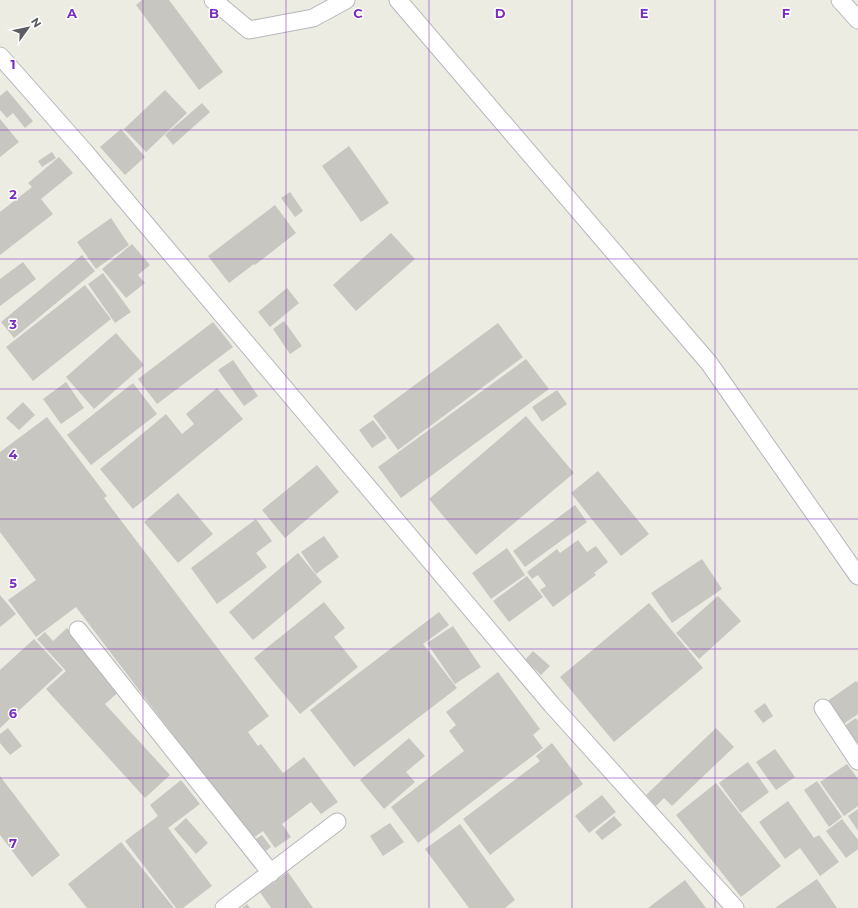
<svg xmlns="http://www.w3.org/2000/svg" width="858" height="908" viewBox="0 0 858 908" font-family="Montserrat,sans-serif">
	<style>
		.building { fill: #c8c6c0 }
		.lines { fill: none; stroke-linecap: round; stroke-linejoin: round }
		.street-casing { stroke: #b6b7bc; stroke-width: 19 }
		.street { stroke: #fff; stroke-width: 17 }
		.grid { fill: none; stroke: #7b2cbf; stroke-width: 1; stroke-opacity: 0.55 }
		.grid-label { font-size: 13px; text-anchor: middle; font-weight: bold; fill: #7b2cbf; stroke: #fff; stroke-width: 3; stroke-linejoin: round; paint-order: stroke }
	</style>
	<rect width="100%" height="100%" fill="#ecece3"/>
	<path class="building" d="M 142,0 L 169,0 L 223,72 L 199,90 L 136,5 Z
		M 7,90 L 33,121 L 25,128 L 13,113 L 7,118 L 0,110 L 0,96 Z
		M 165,90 L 187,113 L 146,152 L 124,129 Z
		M 202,103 L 210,112 L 173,145 L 165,135 Z
		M 0,119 L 19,142 L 0,157 Z
		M 121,129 L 145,157 L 125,175 L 100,147 Z
		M 349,146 L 389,203 L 361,222 L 322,166 Z
		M 52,152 L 56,158 L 42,167 L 38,161 Z
		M 59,157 L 73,173 L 41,199 L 53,214 L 0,255 L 0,212 L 32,187 L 28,183 Z
		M 290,192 L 303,211 L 295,217 L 281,198 Z
		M 275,205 L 296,233 L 255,265 L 254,264 L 229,283 L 208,256 Z
		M 111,218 L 129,245 L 96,269 L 77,242 Z
		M 391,233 L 415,259 L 356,311 L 333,285 Z
		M 132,244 L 150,265 L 138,275 L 145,283 L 126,298 L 102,269 Z
		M 82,255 L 95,271 L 14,338 L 1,322 Z
		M 23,262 L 36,279 L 0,306 L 0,279 Z
		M 103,273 L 131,312 L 115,323 L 88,284 Z
		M 85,285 L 111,319 L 33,381 L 6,347 Z
		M 287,288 L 299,303 L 270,327 L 258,312 Z
		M 284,321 L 302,346 L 290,354 L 273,329 Z
		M 213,322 L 233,347 L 157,404 L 138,379 Z
		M 498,323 L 523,357 L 398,450 L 373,416 Z
		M 116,333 L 144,365 L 94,409 L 66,377 Z
		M 526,359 L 549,389 L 401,498 L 378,467 Z
		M 233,360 L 258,396 L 244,406 L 218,370 Z
		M 66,382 L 84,408 L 61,424 L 43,399 Z
		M 133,383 L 157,414 L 91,465 L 67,435 Z
		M 217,388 L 243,419 L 133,509 L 100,469 L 166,414 L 182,434 L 194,424 L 186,414 Z
		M 557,390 L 567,404 L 542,422 L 532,407 Z
		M 23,402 L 35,415 L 19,430 L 6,418 Z
		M 526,416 L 574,473 L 476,555 L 429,499 Z
		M 47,417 L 107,496 L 104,498 L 269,716 L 248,732 L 258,746 L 261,744 L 283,773 L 304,757 L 338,802 L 321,814 L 311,802 L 282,824 L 291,837 L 275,848 L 263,831 L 252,839 L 76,607 L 36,637 L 8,600 L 36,580 L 0,532 L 0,452 Z
		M 373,420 L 387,438 L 372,448 L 359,430 Z
		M 317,465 L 339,492 L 285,538 L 262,510 Z
		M 598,471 L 649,534 L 621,556 L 571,493 Z
		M 178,493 L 213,534 L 178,563 L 144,522 Z
		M 575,505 L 587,522 L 525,567 L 513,551 Z
		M 256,519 L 272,541 L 256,553 L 267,567 L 217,604 L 191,568 Z
		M 324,536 L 339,557 L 316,574 L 301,552 Z
		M 578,540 L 587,552 L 596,546 L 608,562 L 594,573 L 596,575 L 553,607 L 540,590 L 546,586 L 538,575 L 532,579 L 527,572 L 557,549 L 560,553 Z
		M 507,548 L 525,575 L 491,599 L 472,573 Z
		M 298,553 L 322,582 L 253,640 L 229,612 Z
		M 702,559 L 722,589 L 672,623 L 651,593 Z
		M 527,576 L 543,597 L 509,622 L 493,601 Z
		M 0,595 L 16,614 L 0,627 Z
		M 718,596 L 741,621 L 699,659 L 676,633 Z
		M 324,602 L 345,628 L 334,637 L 358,667 L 300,714 L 254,658 Z
		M 649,603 L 703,668 L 614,742 L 560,677 Z
		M 439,612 L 449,625 L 423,644 L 457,688 L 354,767 L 310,710 Z
		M 453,626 L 481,667 L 455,684 L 427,643 Z
		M 67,628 L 122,689 L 105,704 L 170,775 L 145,798 L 46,689 L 66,671 L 37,639 L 45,632 L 53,641 Z
		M 34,639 L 63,670 L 0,728 L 0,670 Z
		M 533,651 L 550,666 L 541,675 L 525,660 Z
		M 498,672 L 540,729 L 533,735 L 543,748 L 418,843 L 391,807 L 464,751 L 449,731 L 456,725 L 446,712 Z
		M 856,681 L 858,683 L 858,714 L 842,725 L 826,702 Z
		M 765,703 L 773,716 L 763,723 L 754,711 Z
		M 856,718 L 858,721 L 858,747 L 844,726 Z
		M 8,728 L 22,746 L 10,755 L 0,743 L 0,734 Z
		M 716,728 L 734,747 L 672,806 L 664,798 L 656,806 L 646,795 Z
		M 409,738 L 425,756 L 406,772 L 415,782 L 384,809 L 360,780 Z
		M 552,743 L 583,784 L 490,855 L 463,819 L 540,761 L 536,756 Z
		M 775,749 L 795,777 L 776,790 L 756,762 Z
		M 748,762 L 769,792 L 741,813 L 719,783 Z
		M 847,764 L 858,779 L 858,806 L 844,816 L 820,782 Z
		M 0,776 L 60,855 L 32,877 L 0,835 Z
		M 181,780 L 200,804 L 168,828 L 212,886 L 183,908 L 176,908 L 125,841 L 158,816 L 150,805 Z
		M 817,781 L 842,817 L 829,827 L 804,790 Z
		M 716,783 L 781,866 L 741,897 L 676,815 Z
		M 602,795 L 616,812 L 589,833 L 575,816 Z
		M 788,801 L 814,838 L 819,835 L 839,862 L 820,876 L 800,848 L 785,859 L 759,822 Z
		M 858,809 L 858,831 L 848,816 Z
		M 614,816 L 622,825 L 602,840 L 595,832 Z
		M 186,818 L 208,843 L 196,854 L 174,829 Z
		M 842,819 L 858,840 L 858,849 L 846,858 L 826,831 Z
		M 390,823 L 404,842 L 383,856 L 370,836 Z
		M 460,824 L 515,900 L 505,908 L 469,908 L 425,849 Z
		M 262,835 L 271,847 L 263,853 L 254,840 Z
		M 121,842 L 174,908 L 87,908 L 68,884 Z
		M 288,872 L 313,908 L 271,908 L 260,892 Z
		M 817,879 L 837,908 L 775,908 Z
		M 685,880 L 706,908 L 648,908 Z
		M 247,904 L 250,908 L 242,908 Z"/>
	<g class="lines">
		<g class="street-casing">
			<path id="street" d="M 213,0 L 249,30 L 313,18 L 346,0
				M 398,0 L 709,363 L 858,576
				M 840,0 L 858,20
				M 0,56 L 84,151 L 552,705 L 735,908
				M 78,630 L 271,873
				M 823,708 L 858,761
				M 224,908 L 337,822"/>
		</g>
		<use href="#street" class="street"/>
	</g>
	<path class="grid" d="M 143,0 L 143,908M 286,0 L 286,908M 429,0 L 429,908M 572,0 L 572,908M 715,0 L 715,908M 0,130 L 858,130M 0,259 L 858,259M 0,389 L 858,389M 0,519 L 858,519M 0,649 L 858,649M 0,778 L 858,778"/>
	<g class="grid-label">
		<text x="72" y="18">A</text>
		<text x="214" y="18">B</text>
		<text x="358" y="18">C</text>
		<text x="500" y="18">D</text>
		<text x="644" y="18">E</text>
		<text x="786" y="18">F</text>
		<text x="13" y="69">1</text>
		<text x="13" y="199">2</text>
		<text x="13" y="329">3</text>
		<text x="13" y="459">4</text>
		<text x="13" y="588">5</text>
		<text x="13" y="718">6</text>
		<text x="13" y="848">7</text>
	</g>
	<g transform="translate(28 28) rotate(57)" stroke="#ffffff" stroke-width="3" paint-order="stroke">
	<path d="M0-3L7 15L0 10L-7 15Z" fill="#5b5d62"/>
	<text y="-6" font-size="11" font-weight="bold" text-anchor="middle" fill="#5b5d62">N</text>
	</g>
</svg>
